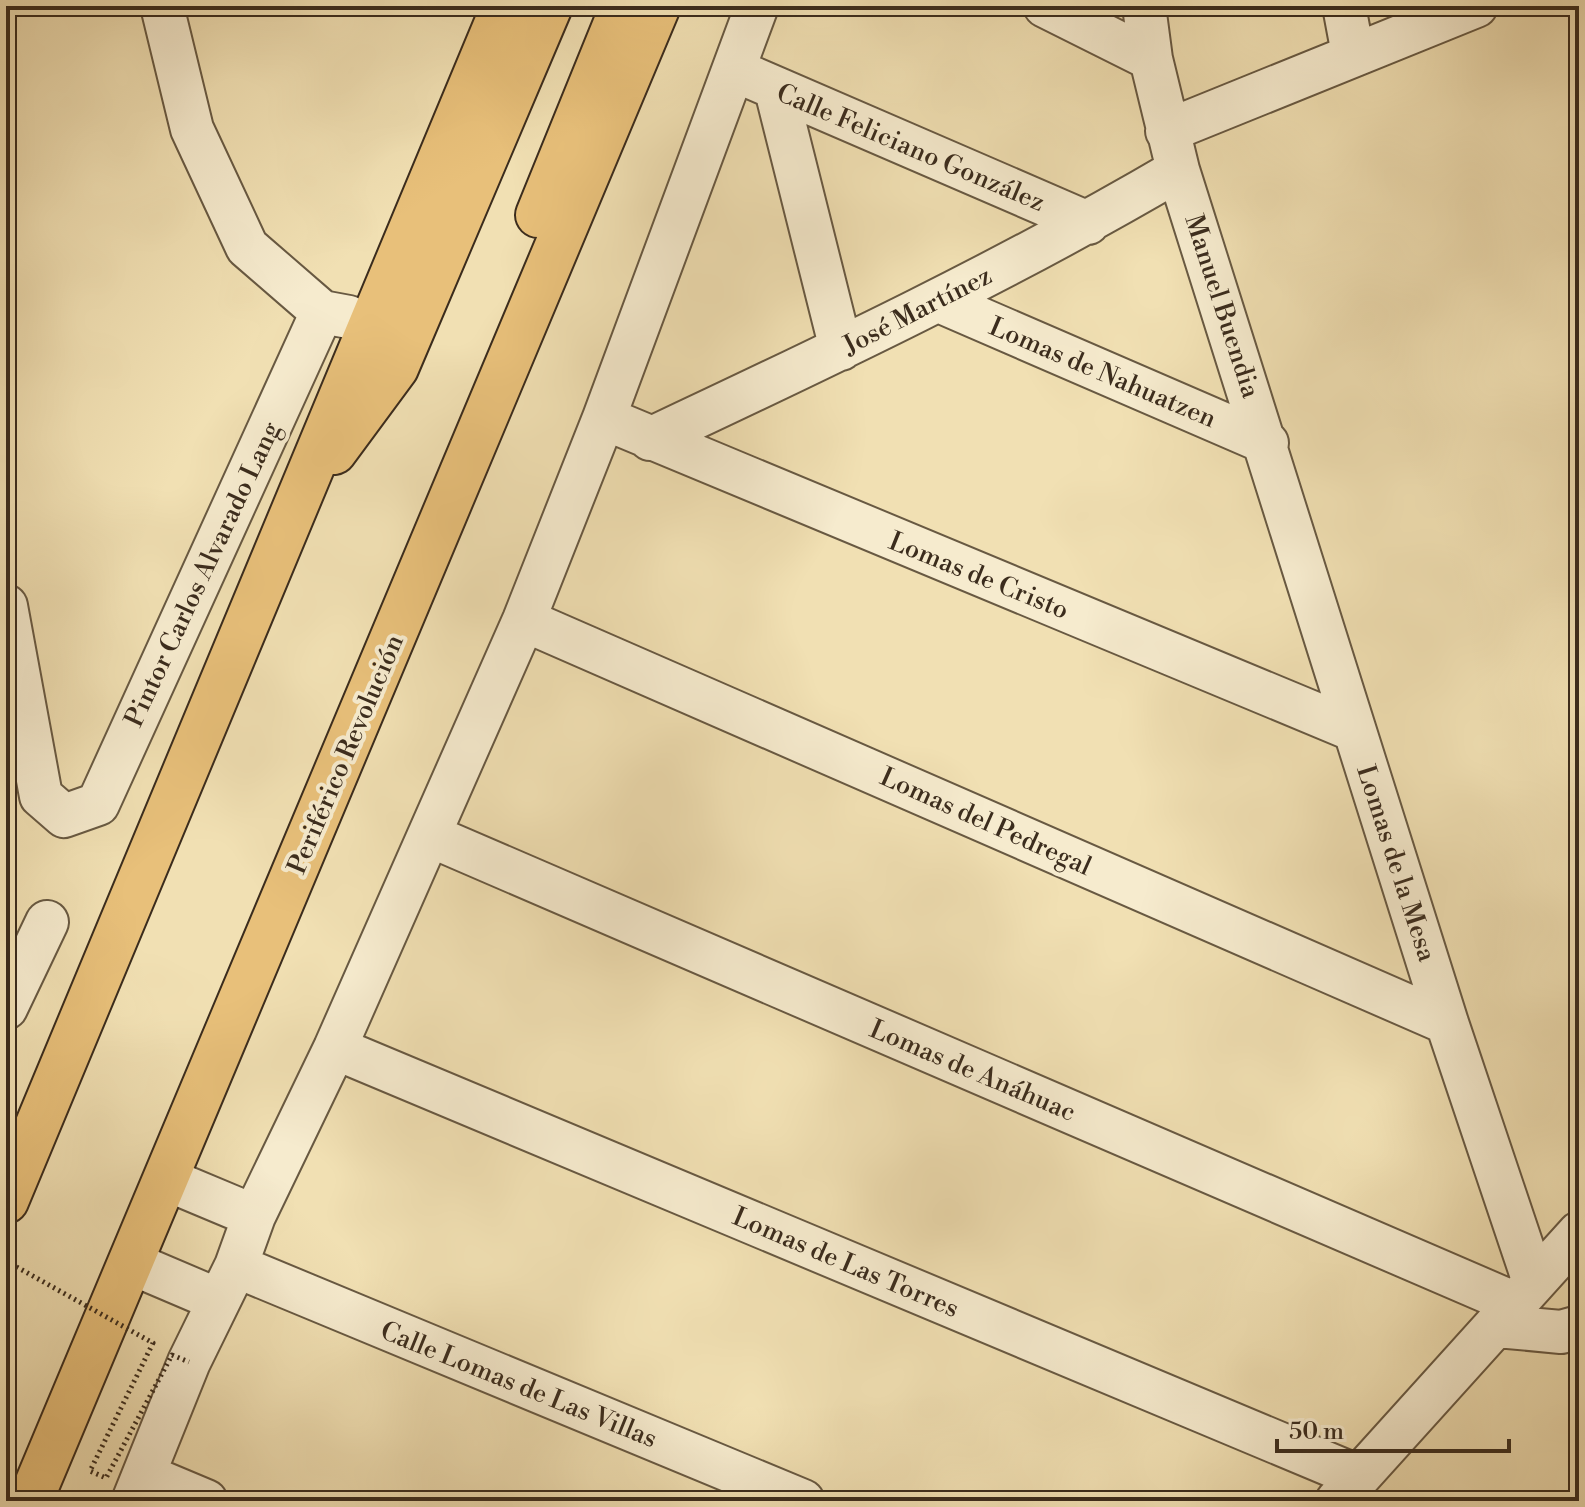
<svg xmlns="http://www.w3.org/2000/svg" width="1585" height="1507" viewBox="0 0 1585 1507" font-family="'Libre Bodoni',serif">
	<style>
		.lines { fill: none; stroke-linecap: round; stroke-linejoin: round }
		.minor-casing { stroke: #685942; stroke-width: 46 }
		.highway-casing { stroke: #3b2c1d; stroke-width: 48 }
		.minor { stroke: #f6ebce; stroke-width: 42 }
		.highway { stroke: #e8c07a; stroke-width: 44 }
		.path-bridge { stroke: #3b2c1d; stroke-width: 5; stroke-dasharray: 2 4; stroke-linecap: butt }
		.labels { text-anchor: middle; stroke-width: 8; stroke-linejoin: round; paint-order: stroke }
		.street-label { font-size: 26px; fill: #3b2c1d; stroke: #f6ebce }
	</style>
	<rect width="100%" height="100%" fill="#f1e0b3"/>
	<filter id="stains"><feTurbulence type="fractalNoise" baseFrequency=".0025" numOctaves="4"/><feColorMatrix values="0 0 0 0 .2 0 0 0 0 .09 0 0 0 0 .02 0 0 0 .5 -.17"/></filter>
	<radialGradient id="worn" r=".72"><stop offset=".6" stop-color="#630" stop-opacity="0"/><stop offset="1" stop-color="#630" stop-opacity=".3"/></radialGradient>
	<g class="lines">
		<g class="minor-casing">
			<path id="minor" d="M 162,6 L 192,129 L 247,247 L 322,312 L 349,317
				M 1045,6 L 1151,59
				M 1144,6 L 1151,59 L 1178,170 L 1447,1023 L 1534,1282
				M 1344,6 L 1353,54
				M 734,70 L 1088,223
				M 776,90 L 841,349
				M 1167,131 L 1476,6
				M 939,301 L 1267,443
				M 604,418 L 1354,730
				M 650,439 C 829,355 1008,270 1178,170
				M 6,606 L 41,796 L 64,816 L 98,804 L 322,312
				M 524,620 L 1447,1023
				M 431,836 L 1516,1304
				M 6,1008 L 47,922
				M 335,1048 L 1357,1476
				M 168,1180 L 254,1216
				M 131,1263 L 218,1300
				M 236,1266 L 803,1501
				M 1497,1326 L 1561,1332 L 1579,1327
				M 144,1475 L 206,1501
				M 133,1501 L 189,1362 L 236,1266 L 254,1216 L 335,1048 L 524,620 L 604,418 L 757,6
				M 1337,1501 L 1579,1233"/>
		</g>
		<g class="highway-casing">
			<path id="highway" d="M 538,215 L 623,6
				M 334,452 L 396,368 L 550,6
				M 6,1201 L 504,6
				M 30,1501 L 658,6"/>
		</g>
		<use href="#minor" class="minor"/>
		<use href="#highway" class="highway"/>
		<path class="path-bridge" d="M 6,1261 L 153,1343 L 90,1471 L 106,1478 L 172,1355 L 189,1362"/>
	</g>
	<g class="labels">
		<g class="street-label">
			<text transform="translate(911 147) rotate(23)" y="9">Calle Feliciano González</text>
			<text transform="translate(1223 306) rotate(72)" y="9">Manuel Buendia</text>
			<text transform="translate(917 310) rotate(-27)" y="9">José Martínez</text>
			<text transform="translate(1103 372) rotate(23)" y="9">Lomas de Nahuatzen</text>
			<text transform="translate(202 574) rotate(-65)" y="9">Pintor Carlos Alvarado Lang</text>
			<text transform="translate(979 575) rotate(22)" y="9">Lomas de Cristo</text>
			<text transform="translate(345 754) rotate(-67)" y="9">Periférico Revolución</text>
			<text transform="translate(986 821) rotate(24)" y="9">Lomas del Pedregal</text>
			<text transform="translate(1397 863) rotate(72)" y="9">Lomas de la Mesa</text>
			<text transform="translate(973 1070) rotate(23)" y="9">Lomas de Anáhuac</text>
			<text transform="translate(846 1262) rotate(23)" y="9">Lomas de Las Torres</text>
			<text transform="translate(519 1384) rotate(22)" y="9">Calle Lomas de Las Villas</text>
		</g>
	</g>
	<rect width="1585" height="1507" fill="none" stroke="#f1e0b3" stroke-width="32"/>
	<rect x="8" y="8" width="1569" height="1491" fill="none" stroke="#3b2c1d" stroke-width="4"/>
	<rect x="16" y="16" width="1553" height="1475" fill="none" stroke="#3b2c1d" stroke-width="2"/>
	<path d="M1277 1439v12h232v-12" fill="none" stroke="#3b2c1d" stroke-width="4"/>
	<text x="1289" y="1439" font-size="24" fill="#3b2c1d" stroke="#f6ebce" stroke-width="6" paint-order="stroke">50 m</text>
	<rect width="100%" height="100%" filter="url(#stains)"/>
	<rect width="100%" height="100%" fill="url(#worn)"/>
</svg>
